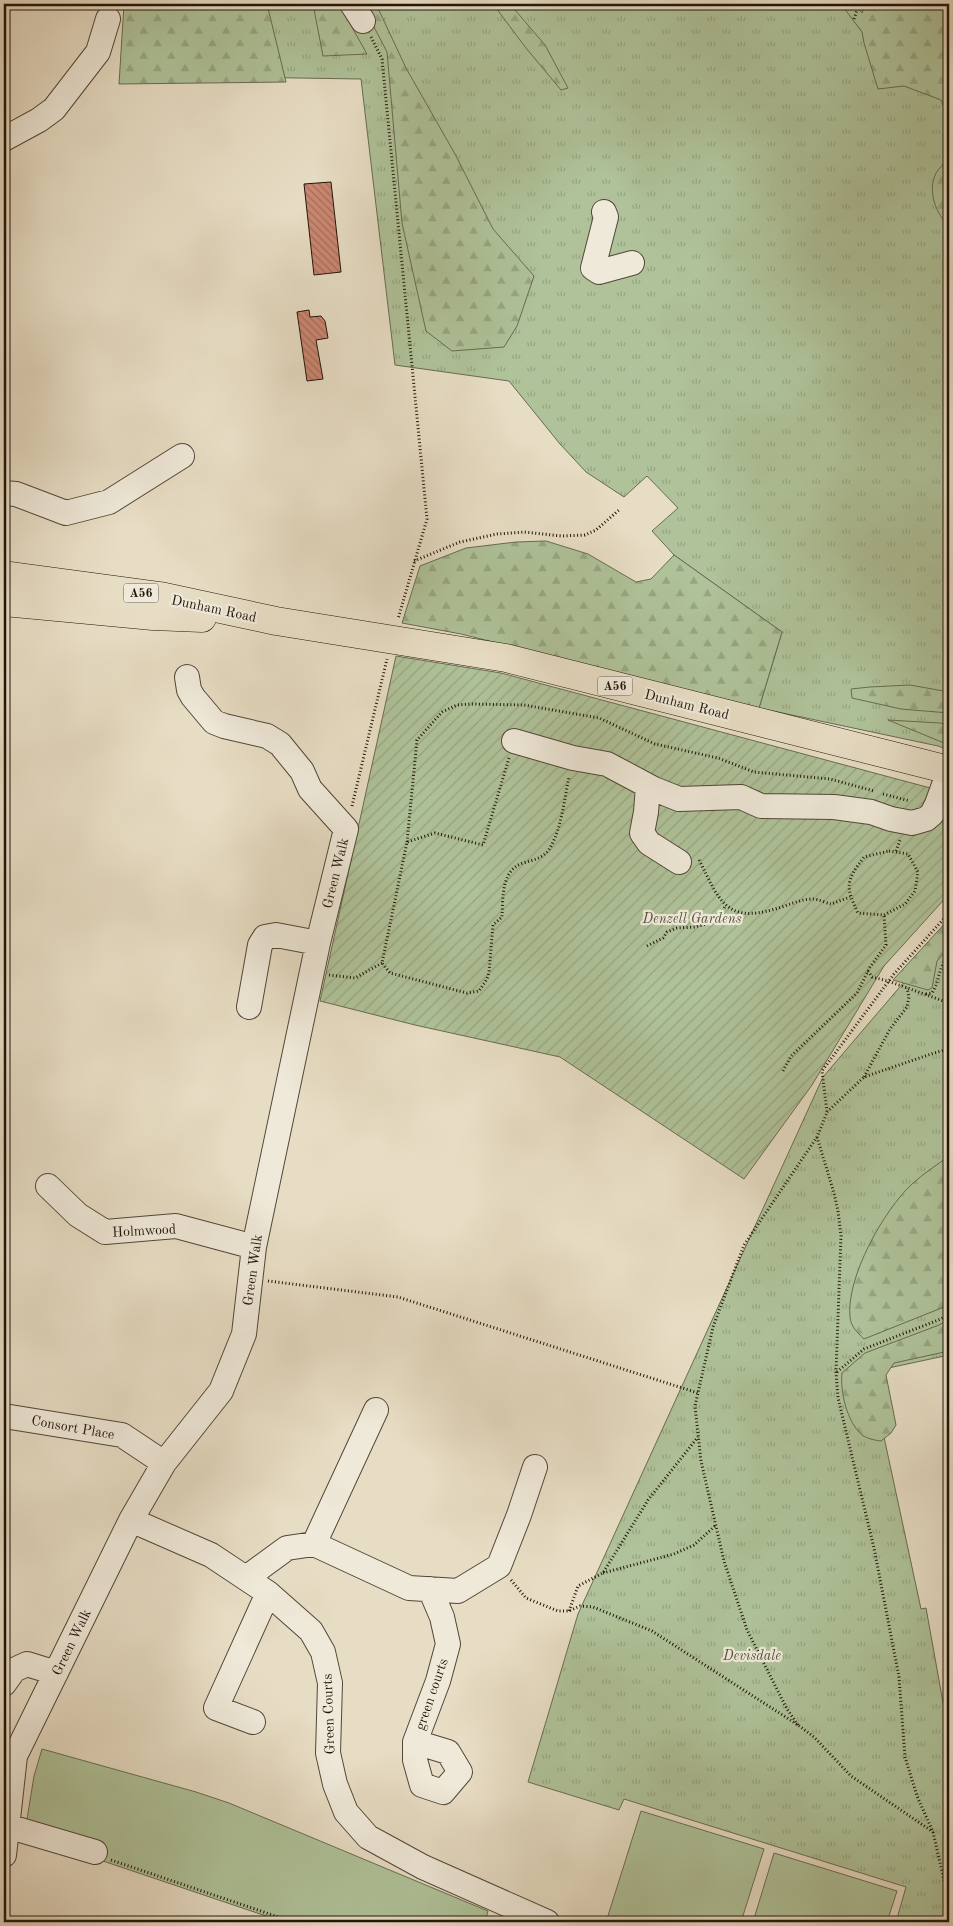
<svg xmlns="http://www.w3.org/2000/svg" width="953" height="1926" viewBox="0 0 953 1926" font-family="'Old Standard TT',serif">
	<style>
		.grass { fill: url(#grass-tufts); stroke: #686b52 }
		.forest { fill: url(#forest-firs); stroke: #686b52 }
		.garden { fill: url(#garden-furrows); stroke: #686b52 }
		.pitch { fill: #afc299; stroke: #686b52 }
		.building { fill: url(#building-back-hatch); stroke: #21140a }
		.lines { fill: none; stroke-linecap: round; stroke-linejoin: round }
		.minor-casing { stroke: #524638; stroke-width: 26 }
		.highway-casing { stroke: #21140a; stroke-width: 29 }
		.path { stroke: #21140a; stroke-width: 3; stroke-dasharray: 1 2.5; stroke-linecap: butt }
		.minor { stroke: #efe9d9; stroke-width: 24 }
		.highway { stroke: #e7ddc4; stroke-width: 28 }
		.labels { text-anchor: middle; stroke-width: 4.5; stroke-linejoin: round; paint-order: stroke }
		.shield { fill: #efe9d9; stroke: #5f5448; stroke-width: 1 }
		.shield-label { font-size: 12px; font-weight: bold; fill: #21140a }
		.street-label { font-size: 14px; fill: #21140a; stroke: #efe9d9 }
		.park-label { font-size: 14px; font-style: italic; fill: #53513c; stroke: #efe9d9 }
	</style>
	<defs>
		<pattern id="grass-tufts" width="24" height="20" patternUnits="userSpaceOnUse" patternTransform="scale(1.25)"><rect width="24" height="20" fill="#afc299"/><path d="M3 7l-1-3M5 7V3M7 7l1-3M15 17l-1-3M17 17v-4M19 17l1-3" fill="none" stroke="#96a682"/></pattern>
		<pattern id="forest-firs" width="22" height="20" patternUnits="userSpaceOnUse" patternTransform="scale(1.25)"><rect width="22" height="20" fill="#afc299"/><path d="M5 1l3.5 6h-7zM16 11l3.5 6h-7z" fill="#96a682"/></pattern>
		<pattern id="garden-furrows" width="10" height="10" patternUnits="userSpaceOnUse" patternTransform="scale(1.25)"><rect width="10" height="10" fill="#afc299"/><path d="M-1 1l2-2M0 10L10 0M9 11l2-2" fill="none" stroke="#96a682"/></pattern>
		<pattern id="building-back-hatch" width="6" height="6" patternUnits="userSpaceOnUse" patternTransform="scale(1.25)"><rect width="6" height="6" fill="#cb8771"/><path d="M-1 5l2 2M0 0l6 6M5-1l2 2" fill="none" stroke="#a46d5b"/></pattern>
	</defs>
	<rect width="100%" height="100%" fill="#e7ddc4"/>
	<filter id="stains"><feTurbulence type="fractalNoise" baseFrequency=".004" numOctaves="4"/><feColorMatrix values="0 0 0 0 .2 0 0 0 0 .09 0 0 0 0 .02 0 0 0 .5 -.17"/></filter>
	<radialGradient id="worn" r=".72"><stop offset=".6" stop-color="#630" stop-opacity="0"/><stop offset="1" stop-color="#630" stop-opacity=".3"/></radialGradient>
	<path class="grass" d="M 225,4 L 949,4 L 949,750 L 938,746 L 759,708 L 782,632 L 674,555 L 652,531 L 678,508 L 647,476 L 624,497 L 586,472 L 560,444 L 509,381 L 395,365 L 361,79 L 234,77 Z
		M 949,932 L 949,1355 L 870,1372 L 921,1609 L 926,1608 L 949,1736 L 948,1791 L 949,1922 L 896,1922 L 906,1887 L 624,1799 L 619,1810 L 528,1782 L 578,1614 L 823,1077 L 904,982 Z"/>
	<path class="forest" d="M 124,4 L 267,4 L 286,82 L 119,84 Z
		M 313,4 L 339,4 L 367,54 L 323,56 Z
		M 362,4 L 376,4 L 406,68 L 455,154 L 493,229 L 534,276 L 517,326 L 504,347 L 452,351 L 426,331 L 402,223 L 387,52 Z
		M 493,4 L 510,4 L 545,45 L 568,88 L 561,90 L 526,48 Z
		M 841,4 L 854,4 L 862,13 L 866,4 L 949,4 L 949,121 L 941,100 L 904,86 L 878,89 L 864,43 L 862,32 Z
		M 949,158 L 949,227 C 936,213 927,192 936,173 C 939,168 945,163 949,158 Z
		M 546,541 L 588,554 L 636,582 L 651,579 L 674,555 L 782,632 L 759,708 L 461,634 L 402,623 L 420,566 L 466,548 L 516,542 Z
		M 910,685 L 949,692 L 949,713 L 901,709 L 852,698 L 851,689 L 870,687 Z
		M 888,720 L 940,723 L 949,725 L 949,745 Z
		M 949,919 L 949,947 L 937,961 L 932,988 L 928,990 L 893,980 Z
		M 949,1156 L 949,1305 L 864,1339 C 857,1332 851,1327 850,1317 C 846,1277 884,1210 912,1184 C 924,1173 937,1165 949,1156 Z
		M 949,1319 L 949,1351 L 894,1363 L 886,1375 L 896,1425 L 891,1433 L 881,1441 C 874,1440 868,1439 862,1435 C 847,1422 840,1392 842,1373 L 865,1353 L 939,1325 Z"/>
	<path class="garden" d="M 396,656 L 501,673 L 949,793 L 949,894 L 884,966 L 812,1085 L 744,1179 L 560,1057 L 415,1025 L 320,1001 Z"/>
	<path class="pitch" d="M 42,1749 L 196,1792 L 229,1803 L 488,1911 L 485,1922 L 264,1922 L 266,1916 L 100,1860 L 24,1838 L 34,1776 Z
		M 641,1811 L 764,1849 L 741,1922 L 606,1922 Z
		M 774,1853 L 897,1891 L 887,1922 L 753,1922 Z"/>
	<path class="building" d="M 331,182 L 341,272 L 314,275 L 304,184 Z
		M 309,310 L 310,317 L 321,316 L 325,321 L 328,338 L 316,340 L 323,379 L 307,381 L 297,312 Z"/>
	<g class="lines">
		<g class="minor-casing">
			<path id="minor" d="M 352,4 L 363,21
				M 4,139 L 39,120 L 54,109 L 98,52 L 108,19
				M 604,212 L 606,217 L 593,268 L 599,272 L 632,263
				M 4,493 L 16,494 L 66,513 L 109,502 L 182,456
				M 514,741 L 573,758 L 607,764 L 654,789 L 679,799 L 741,797 L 761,806 L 834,807 L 871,812 L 891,819 L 912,823 L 926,819 L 932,814 L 937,804 L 949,771
				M 648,786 L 646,812 L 642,833 L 649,843 L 679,862
				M 249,1007 L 260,945 L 265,937 L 276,935 L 318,943
				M 48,1186 L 78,1215 L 105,1232 L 176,1226 L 254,1247
				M 4,1416 L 122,1435 L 164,1463
				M 131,1520 L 211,1555 L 268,1593 L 311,1631 L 323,1652 L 330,1683 L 328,1753 L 335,1784 L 346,1812 L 368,1837 L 423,1867 L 547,1922
				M 314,1544 L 376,1410
				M 246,1578 L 287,1548 L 314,1544 L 409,1588 L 458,1591 L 499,1566 L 519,1515 L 535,1467
				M 4,1684 L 14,1670 L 27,1664 L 56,1673
				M 253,1722 L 216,1708 L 268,1593
				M 415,1742 L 448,1752 L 460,1772 L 443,1792 L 422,1785 L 415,1760 L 415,1742 L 438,1681 L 448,1644 L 442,1617 L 430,1589
				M 7,1826 L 95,1852
				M 4,1855 L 15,1756 L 131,1520 L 164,1463 L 221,1391 L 244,1334 L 254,1247 L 318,943 L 346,829 L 310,789 L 302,771 L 280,744 L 267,736 L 224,726 L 214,722 L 193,697 L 189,690 L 187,677"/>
		</g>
		<g class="highway-casing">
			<path id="highway" d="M 4,575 L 160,596 L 276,621 L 506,658 L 949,770
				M 4,602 L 153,616 L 202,618"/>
		</g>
		<path class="path" d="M 854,19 L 859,4
			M 371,37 L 382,59 L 427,519 L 398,619
			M 414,561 L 460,542 L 497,534 L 524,532 L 561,536 L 585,535 L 596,530 L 619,510
			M 509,758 L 483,845 L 435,833 L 407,842 L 382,963 L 390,973 L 467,993 L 479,991 L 487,979 L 489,972 L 493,925 L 502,917 C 503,898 501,870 523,863 C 533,860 544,858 550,848 C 562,827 564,800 569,777
			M 883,794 L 910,801
			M 352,806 L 387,659
			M 407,842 L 417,740 L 442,712 L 457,705 L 471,704 L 524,705 L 599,718 L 655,744 L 718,758 L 754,772 L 830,779 L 874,791
			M 889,851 L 908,854 L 918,872 L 915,891 L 905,904 L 884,915 L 858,913 C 845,886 846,881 864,857 Z
			M 896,851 L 900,840
			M 699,860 C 719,899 725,924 775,909 C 787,906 800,899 813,899 C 818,899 826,903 831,904 L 850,897
			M 647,946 L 663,938 L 667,932 L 677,928 L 695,927 L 716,921 L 726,905
			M 868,971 L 872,977 L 888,981 L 949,1003
			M 329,975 L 355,978 L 382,963
			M 926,994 L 932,993 C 940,980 938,968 949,954
			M 783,1071 L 791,1056 L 857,993 L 870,967 L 886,945 L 884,915
			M 864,1077 L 890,1029 L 907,1007 L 909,997 L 907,988
			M 827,1112 L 864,1077 L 934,1053 L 949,1049
			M 817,1137 L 834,1193 L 838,1211 L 841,1236 L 836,1372 L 838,1398 L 874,1548 L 899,1677 L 905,1757 L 917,1796 L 933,1832 L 949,1902
			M 268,1281 L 398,1297 L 698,1393
			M 837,1372 L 864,1349 L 941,1319 L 949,1314
			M 603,1573 L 674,1554 L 694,1545 L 715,1526
			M 511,1580 L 526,1598 L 558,1611 L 569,1611 L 580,1606 L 593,1607 L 652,1631 L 798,1725 L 814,1737 L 851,1776 L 933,1832
			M 569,1611 L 578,1586 L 603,1573 L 648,1500 L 698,1437
			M 798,1725 L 787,1709 L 747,1630 L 724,1561 L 701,1461 L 695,1406 L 713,1327 L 744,1245 L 817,1137 L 827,1112 L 822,1071 L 894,974 L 949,913
			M 111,1860 L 293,1922"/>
		<use href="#minor" class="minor"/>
		<use href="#highway" class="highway"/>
	</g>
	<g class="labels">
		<g class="shield">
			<rect x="123.5" y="583.5" width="35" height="19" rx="4"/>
			<rect x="597.5" y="676.5" width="35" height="19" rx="4"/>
		</g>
		<g class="shield-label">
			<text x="141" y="597">A56</text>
			<text x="615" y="690">A56</text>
		</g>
		<g class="street-label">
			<text transform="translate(214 608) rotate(12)" y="5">Dunham Road</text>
			<text transform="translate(687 704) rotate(14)" y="5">Dunham Road</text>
			<text transform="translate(335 873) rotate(-76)" y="5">Green Walk</text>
			<text transform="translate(144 1230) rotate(-3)" y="5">Holmwood</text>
			<text transform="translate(252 1270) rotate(-82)" y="5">Green Walk</text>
			<text transform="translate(73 1427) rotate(10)" y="5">Consort Place</text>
			<text transform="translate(71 1642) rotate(-64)" y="5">Green Walk</text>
			<text transform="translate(431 1694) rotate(-71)" y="5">green courts</text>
			<text transform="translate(328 1714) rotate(-92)" y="5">Green Courts</text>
		</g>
		<g class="park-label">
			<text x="692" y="923">Denzell Gardens</text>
			<text x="752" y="1660">Devisdale</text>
		</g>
	</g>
	<rect width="953" height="1926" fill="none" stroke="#e7ddc4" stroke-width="20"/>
	<rect x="5" y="5" width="943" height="1916" fill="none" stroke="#21140a" stroke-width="2.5"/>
	<rect x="10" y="10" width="933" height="1906" fill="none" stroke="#21140a"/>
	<rect width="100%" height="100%" filter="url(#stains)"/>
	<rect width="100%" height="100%" fill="url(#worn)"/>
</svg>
